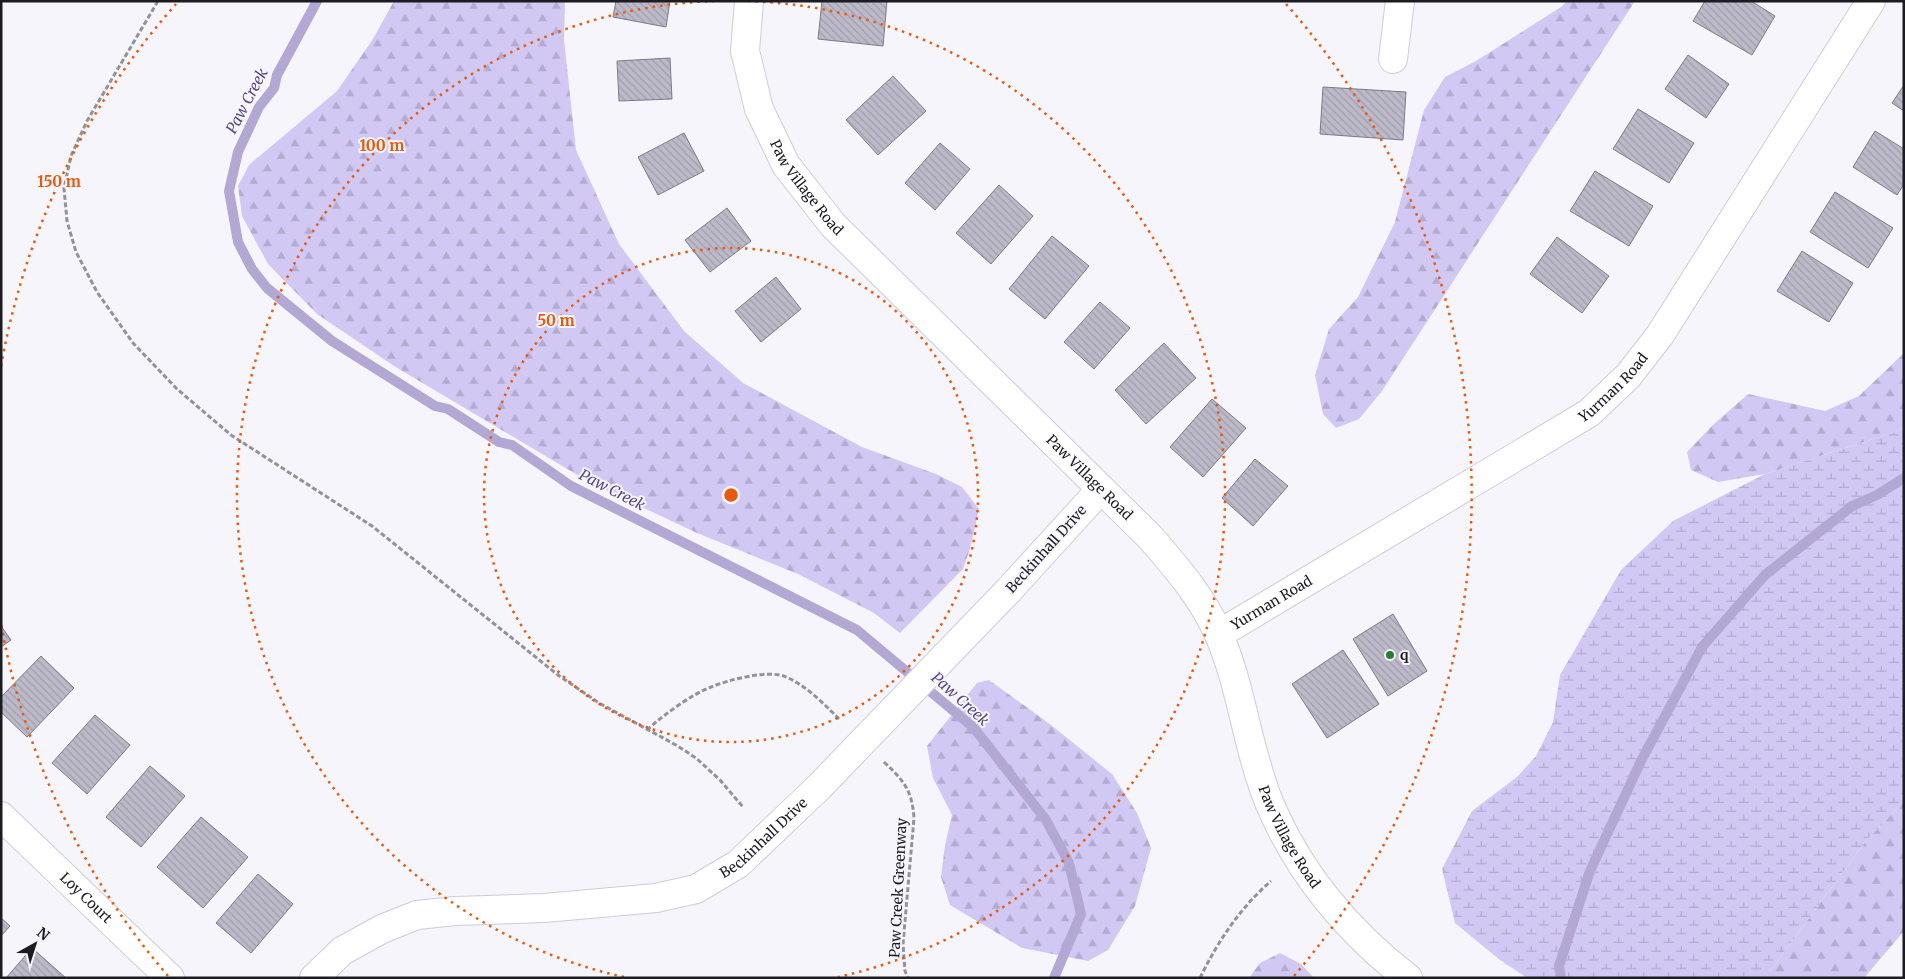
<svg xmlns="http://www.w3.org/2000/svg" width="1905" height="979" viewBox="0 0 1905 979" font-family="Merriweather,serif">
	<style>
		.forest { fill: url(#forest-firs) }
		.wetland { fill: url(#wetland-marsh) }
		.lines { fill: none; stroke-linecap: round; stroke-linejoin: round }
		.stream { stroke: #b2a8d3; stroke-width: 10 }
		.building { fill: url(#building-back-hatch); stroke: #7c7989 }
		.minor-casing { stroke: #cecbdc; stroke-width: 30 }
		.path { stroke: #949299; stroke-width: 3; stroke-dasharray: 5 2.5; stroke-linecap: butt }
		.minor { stroke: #fff; stroke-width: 28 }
		.minor-bridge-casing { stroke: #cecbdc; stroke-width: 30; stroke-linecap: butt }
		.minor-bridge { stroke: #fff; stroke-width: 28 }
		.ring { fill: none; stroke: #e8590c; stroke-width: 2.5; stroke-dasharray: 2.5 5 }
		.poi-dot { fill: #257f2e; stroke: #f7f5fc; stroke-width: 2 }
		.labels { text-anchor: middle; stroke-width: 4; stroke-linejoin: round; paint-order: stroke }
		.street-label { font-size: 14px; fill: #1c1b21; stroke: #f7f5fc }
		.poi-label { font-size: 14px; font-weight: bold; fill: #1c1b21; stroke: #f7f5fc; text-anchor: start }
		.water-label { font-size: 15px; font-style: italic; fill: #574880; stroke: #f7f5fc }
		.centre { fill: #e8590c; stroke: #f7f5fc; stroke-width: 2.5 }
		.ring-label { font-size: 15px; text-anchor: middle; font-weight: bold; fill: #e8590c; stroke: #f7f5fc; stroke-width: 4; stroke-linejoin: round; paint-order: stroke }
	</style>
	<defs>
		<pattern id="forest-firs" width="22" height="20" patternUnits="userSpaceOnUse" patternTransform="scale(1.25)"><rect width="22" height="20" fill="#d1c8f3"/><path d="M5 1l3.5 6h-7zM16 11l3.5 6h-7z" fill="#b3abd0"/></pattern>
		<pattern id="wetland-marsh" width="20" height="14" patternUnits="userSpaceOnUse" patternTransform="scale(1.25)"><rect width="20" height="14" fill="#d1c8f3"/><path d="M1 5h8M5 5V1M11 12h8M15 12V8" fill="none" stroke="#b3abd0"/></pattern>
		<pattern id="building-back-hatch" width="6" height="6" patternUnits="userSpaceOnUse" patternTransform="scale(1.25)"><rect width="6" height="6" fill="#bcb9c9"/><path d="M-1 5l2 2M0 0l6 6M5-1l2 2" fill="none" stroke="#a19eac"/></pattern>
	</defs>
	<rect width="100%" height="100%" fill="#f7f5fc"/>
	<path class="forest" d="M 394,1 L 565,1 L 564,40 L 576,150 L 619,244 L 684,331 L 743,383 L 862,447 L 936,474 L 962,487 L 979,509 L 970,549 L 963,569 L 900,633 L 874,613 L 798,574 L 697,533 L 591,483 L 394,366 L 317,314 L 268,264 L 242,216 L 238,186 L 249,165 L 337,91 L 373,39 Z
		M 1567,1 L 1635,1 L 1382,391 L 1359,419 L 1336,428 L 1323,414 L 1315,375 L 1329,329 L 1358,297 L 1395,222 L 1424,110 L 1445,77 L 1476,61 L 1561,7 Z
		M 1904,353 L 1904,426 L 1895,432 L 1765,474 L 1718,482 L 1691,470 L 1687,452 L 1713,425 L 1748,394 L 1825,411 L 1859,396 Z
		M 989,680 L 1051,725 L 1112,774 L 1137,813 L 1151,848 L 1135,906 L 1108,950 L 1088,961 L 1022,948 L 950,905 L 941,877 L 945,845 L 952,815 L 933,778 L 927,746 L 977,683 Z
		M 1904,801 L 1904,931 L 1864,978 L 1765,978 L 1865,842 Z
		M 1280,953 L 1301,964 L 1314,978 L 1249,978 L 1260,963 Z"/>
	<path class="wetland" d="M 1904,426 L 1904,801 L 1865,842 L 1765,978 L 1527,978 L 1500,960 L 1455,923 L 1442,869 L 1472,811 L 1517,777 L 1536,756 L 1553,722 L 1560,675 L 1621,570 L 1673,521 L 1765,474 L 1895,432 Z"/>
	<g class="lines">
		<path class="stream" d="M 317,1 L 277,75 L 274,88 L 259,107 L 238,152 L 229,191 L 238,242 L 252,269 L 267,288 L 332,341 L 435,406 L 448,409 L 499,442 L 512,445 L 571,486 L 857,630 L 974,728 L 1046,820 L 1069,863 L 1081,914 L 1054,978
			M 1561,978 L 1559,966 L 1590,871 L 1641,761 L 1702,647 L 1765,575 L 1852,506 L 1877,495 L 1904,478"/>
	</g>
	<path class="building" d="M 616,1 L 670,1 L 666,27 L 613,17 Z
		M 822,1 L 887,1 L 883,46 L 818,39 Z
		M 1705,1 L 1751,1 L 1775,16 L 1752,55 L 1693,21 Z
		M 1688,55 L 1729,84 L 1706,118 L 1665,89 Z
		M 670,58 L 672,99 L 619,101 L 617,61 Z
		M 893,76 L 926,111 L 878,155 L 846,120 Z
		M 1904,85 L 1904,111 L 1892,103 Z
		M 1323,87 L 1406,92 L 1403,140 L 1320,134 Z
		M 1638,109 L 1694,143 L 1669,183 L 1613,149 Z
		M 1875,131 L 1904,149 L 1904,184 L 1897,195 L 1853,167 Z
		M 684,133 L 704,171 L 658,195 L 638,157 Z
		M 940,143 L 970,169 L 935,210 L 905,183 Z
		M 1595,171 L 1653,206 L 1629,246 L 1570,211 Z
		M 999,185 L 1033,216 L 991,264 L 956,233 Z
		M 1835,192 L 1893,228 L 1868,268 L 1810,232 Z
		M 727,208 L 751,241 L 710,272 L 685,240 Z
		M 1052,236 L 1089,266 L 1045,319 L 1009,289 Z
		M 1557,237 L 1609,276 L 1582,313 L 1530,274 Z
		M 1802,251 L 1853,283 L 1829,322 L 1777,291 Z
		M 776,277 L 801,309 L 761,342 L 735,311 Z
		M 1100,302 L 1130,328 L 1094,369 L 1064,342 Z
		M 1164,343 L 1196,378 L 1146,424 L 1115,390 Z
		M 1212,399 L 1246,428 L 1203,477 L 1170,447 Z
		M 1255,459 L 1288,486 L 1253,526 L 1222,498 Z
		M 1393,614 L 1427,671 L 1388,696 L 1353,639 Z
		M 1,626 L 11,640 L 1,647 Z
		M 1343,650 L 1379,704 L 1327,738 L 1292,684 Z
		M 41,656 L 74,688 L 27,737 L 1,712 L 1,697 Z
		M 95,715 L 130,745 L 87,794 L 52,763 Z
		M 150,766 L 185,796 L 141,847 L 106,817 Z
		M 201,817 L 248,857 L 203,908 L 157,867 Z
		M 258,874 L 293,904 L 251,953 L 216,923 Z
		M 1,918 L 10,926 L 1,936 Z
		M 32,948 L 66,978 L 6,978 Z"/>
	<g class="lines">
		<g class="minor-casing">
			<g id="minor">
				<path id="s1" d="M 749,1 L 745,51 L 759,109 L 786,165 L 833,225 L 1150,537 C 1176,567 1203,598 1219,635 C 1242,688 1247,748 1269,802 C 1298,872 1348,932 1408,978"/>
				<path d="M 1393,59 L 1400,1"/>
				<path d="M 1009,590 L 1101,489"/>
				<path id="s2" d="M 1219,634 L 1589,413 L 1628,376 L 1660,335 L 1871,1"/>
				<path id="s3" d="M 1,816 L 170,978"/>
				<path id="s4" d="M 314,978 L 342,951 L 382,929 L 417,915 L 455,911 L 544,908 L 656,898 L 696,889 L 738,864 L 819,787"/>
			</g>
		</g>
		<path class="path" d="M 158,1 L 87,121 L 71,156 L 64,188 L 67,221 L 76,252 L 97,292 L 133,343 L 177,389 L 231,435 L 372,526 L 558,675 L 599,703 L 676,745 L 696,758 L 720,780 L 743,807
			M 647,730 C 662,716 692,694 711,687 C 728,680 769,669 786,677 C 807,686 824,704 840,720
			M 884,762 C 904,781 912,790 914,818 L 903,944 L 905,971 L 908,978
			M 1200,978 C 1218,941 1240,908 1271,881"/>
		<use href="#minor" class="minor"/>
		<g class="minor-bridge-casing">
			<path id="minor-bridge" d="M 819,787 L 1009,590"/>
		</g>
		<use href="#minor-bridge" class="minor-bridge"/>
	</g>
	<g class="ring">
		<circle cx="731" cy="495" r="247"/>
		<path d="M624 977A494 494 0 0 1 714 1M748 1A494 494 0 0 1 838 977"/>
		<path d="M168 976A741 741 0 0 1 1 624M1 366A741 741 0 0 1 176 4M1286 4A741 741 0 0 1 1294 976"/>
	</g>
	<circle class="poi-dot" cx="1390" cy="655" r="5"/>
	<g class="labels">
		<g class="street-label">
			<text dy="5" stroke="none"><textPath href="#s1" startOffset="202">Paw Village Road</textPath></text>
			<text dy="5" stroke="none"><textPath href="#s2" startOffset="466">Yurman Road</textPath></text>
			<text dy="5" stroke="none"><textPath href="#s1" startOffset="608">Paw Village Road</textPath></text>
			<text transform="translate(1046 549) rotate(-48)" y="5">Beckinhall Drive</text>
			<text dy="5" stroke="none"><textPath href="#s2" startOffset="61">Yurman Road</textPath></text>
			<text dy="5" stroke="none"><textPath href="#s1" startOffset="1028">Paw Village Road</textPath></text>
			<text dy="5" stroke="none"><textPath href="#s4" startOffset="488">Beckinhall Drive</textPath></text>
			<text transform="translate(898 888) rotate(-87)" y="5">Paw Creek Greenway</text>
			<text dy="5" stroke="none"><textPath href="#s3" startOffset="118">Loy Court</textPath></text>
		</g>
		<g class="poi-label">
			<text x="1400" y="660">q</text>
		</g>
		<g class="water-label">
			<text transform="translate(247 101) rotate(-62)" y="5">Paw Creek</text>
			<text transform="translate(612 490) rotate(27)" y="5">Paw Creek</text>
			<text transform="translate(960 699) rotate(42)" y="5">Paw Creek</text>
		</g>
	</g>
	<circle cx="731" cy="495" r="8" class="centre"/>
	<g class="ring-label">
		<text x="382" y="151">100 m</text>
		<text x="59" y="187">150 m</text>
		<text x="556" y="326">50 m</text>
	</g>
	<rect width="1905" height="979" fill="none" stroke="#1c1b21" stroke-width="5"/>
	<g transform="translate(35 944) rotate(39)" stroke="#f7f5fc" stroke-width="4" paint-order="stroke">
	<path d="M0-4L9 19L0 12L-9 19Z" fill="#1c1b21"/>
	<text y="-8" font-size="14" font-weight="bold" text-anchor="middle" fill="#1c1b21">N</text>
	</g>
</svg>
